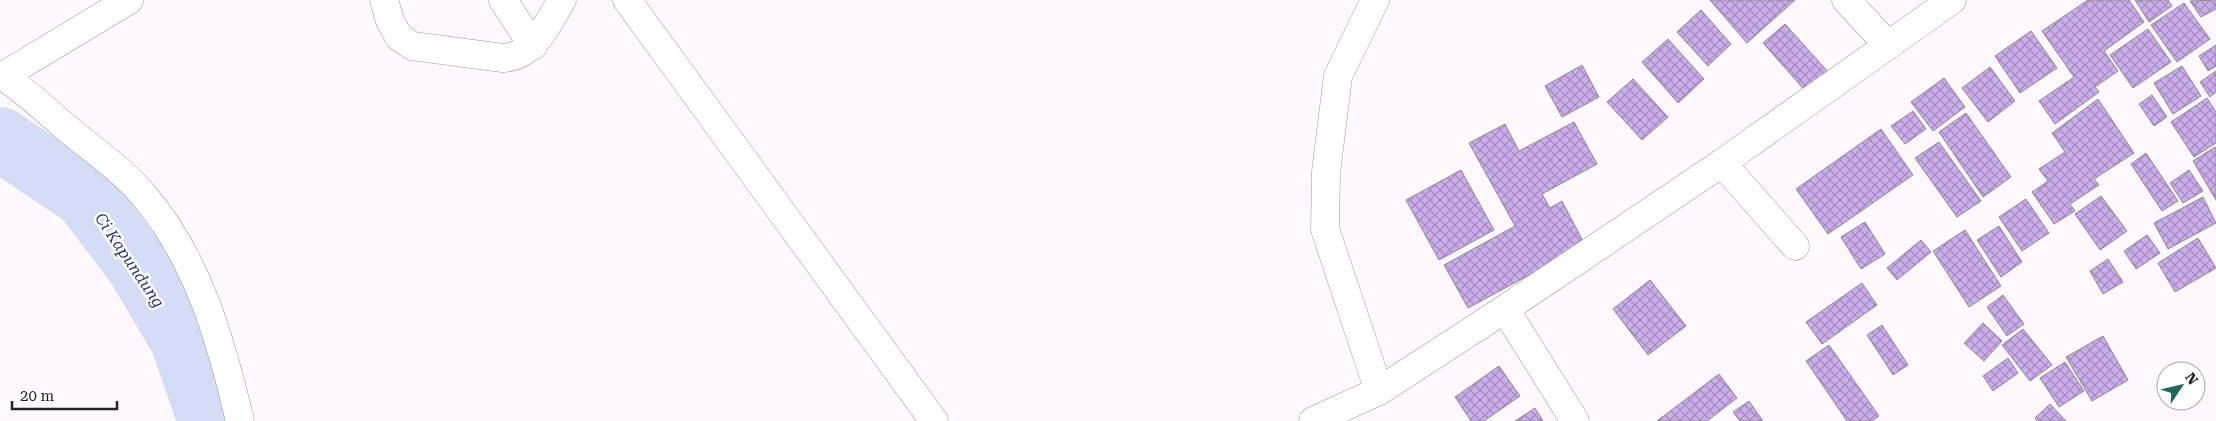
<svg xmlns="http://www.w3.org/2000/svg" width="2216" height="421" viewBox="0 0 2216 421" font-family="'Roboto Serif',serif">
	<style>
		.lines { fill: none; stroke-linecap: round; stroke-linejoin: round }
		.river { stroke: #d5dcf6; stroke-width: 64 }
		.building { fill: url(#building-cross-hatch); stroke: #8f8b94 }
		.street-casing { stroke: #a1979e; stroke-width: 29 }
		.secondary-casing { stroke: #a1979e; stroke-width: 29 }
		.street { stroke: #fff; stroke-width: 28 }
		.secondary { stroke: #fff; stroke-width: 28 }
		.labels { text-anchor: middle; stroke-width: 5; stroke-linejoin: round; paint-order: stroke }
		.water-label { font-size: 16px; font-style: italic; fill: #2e357d; stroke: #fff }
	</style>
	<defs>
		<pattern id="building-cross-hatch" width="8" height="8" patternUnits="userSpaceOnUse" patternTransform="scale(1.25)"><rect width="8" height="8" fill="#cbadeb"/><path d="M0 0l8 8M0 8l8-8" fill="none" stroke="#a58cbe"/></pattern>
	</defs>
	<rect width="100%" height="100%" fill="#fff9fd"/>
	<g class="lines">
		<path class="river" d="M 0,139 L 85,196 L 137,264 L 182,340 L 210,421"/>
	</g>
	<path class="building" d="M 1710,0 L 1795,0 L 1747,43 Z
		M 2088,0 L 2129,0 L 2144,22 L 2104,51 L 2118,71 L 2095,87 L 2099,92 L 2055,124 L 2039,101 L 2074,77 L 2042,31 Z
		M 2135,0 L 2168,0 L 2172,6 L 2149,22 Z
		M 2216,0 L 2216,9 L 2201,17 L 2190,1 Z
		M 2184,3 L 2210,39 L 2177,62 L 2151,25 Z
		M 1701,10 L 1731,44 L 1708,66 L 1677,32 Z
		M 1785,24 L 1830,74 L 1808,94 L 1763,43 Z
		M 2148,29 L 2171,62 L 2133,88 L 2110,55 Z
		M 2031,31 L 2057,68 L 2020,93 L 1995,56 Z
		M 1668,39 L 1704,79 L 1678,103 L 1642,62 Z
		M 2216,45 L 2216,66 L 2208,71 L 2199,56 Z
		M 1582,65 L 1599,97 L 1562,117 L 1545,86 Z
		M 2182,66 L 2201,96 L 2173,114 L 2154,83 Z
		M 1990,67 L 2015,101 L 1988,122 L 1962,88 Z
		M 2216,71 L 2216,92 L 2210,97 L 2200,82 Z
		M 1944,78 L 1965,107 L 1933,131 L 1911,102 Z
		M 1633,79 L 1668,117 L 1642,140 L 1607,102 Z
		M 2152,95 L 2167,117 L 2154,126 L 2139,104 Z
		M 2207,98 L 2216,112 L 2216,143 L 2194,157 L 2171,122 Z
		M 2098,99 L 2134,153 L 2094,179 L 2099,185 L 2070,204 L 2075,211 L 2054,224 L 2032,192 L 2048,181 L 2039,169 L 2065,152 L 2052,133 Z
		M 1913,111 L 1926,129 L 1905,144 L 1891,126 Z
		M 1966,113 L 2011,177 L 1983,197 L 1939,132 Z
		M 1574,122 L 1597,164 L 1542,194 L 1550,208 L 1562,201 L 1585,245 L 1468,308 L 1444,265 L 1515,226 L 1469,143 L 1505,124 L 1519,151 Z
		M 1881,129 L 1913,175 L 1828,234 L 1796,189 Z
		M 1939,142 L 1981,201 L 1957,217 L 1915,158 Z
		M 2215,147 L 2216,150 L 2216,200 L 2193,161 Z
		M 2146,153 L 2178,201 L 2162,211 L 2131,164 Z
		M 1461,170 L 1494,230 L 1439,260 L 1406,200 Z
		M 2189,170 L 2203,191 L 2183,203 L 2170,183 Z
		M 2101,196 L 2127,231 L 2100,250 L 2075,214 Z
		M 2203,197 L 2216,223 L 2168,249 L 2154,223 Z
		M 2026,199 L 2049,233 L 2022,251 L 1999,217 Z
		M 1865,222 L 1885,254 L 1861,269 L 1841,237 Z
		M 1999,226 L 2022,262 L 2001,277 L 1977,240 Z
		M 1965,230 L 2001,286 L 1969,307 L 1933,251 Z
		M 2147,235 L 2160,253 L 2136,269 L 2124,251 Z
		M 2198,238 L 2216,268 L 2175,292 L 2158,263 Z
		M 1921,240 L 1931,252 L 1897,280 L 1887,268 Z
		M 2108,259 L 2123,282 L 2103,294 L 2090,271 Z
		M 1650,280 L 1686,326 L 1648,355 L 1613,309 Z
		M 1862,283 L 1877,305 L 1822,344 L 1806,322 Z
		M 2003,295 L 2024,324 L 2007,336 L 1987,307 Z
		M 1983,323 L 2002,341 L 1984,361 L 1964,343 Z
		M 1882,325 L 1908,365 L 1893,375 L 1867,335 Z
		M 2023,329 L 2052,365 L 2030,381 L 2002,345 Z
		M 2103,336 L 2128,380 L 2092,401 L 2066,357 Z
		M 1829,345 L 1879,416 L 1872,421 L 1847,421 L 1806,361 Z
		M 2008,358 L 2018,373 L 1993,391 L 1983,376 Z
		M 2065,362 L 2084,391 L 2059,407 L 2040,378 Z
		M 1499,366 L 1520,396 L 1484,421 L 1471,421 L 1455,397 Z
		M 1719,374 L 1737,398 L 1707,421 L 1657,421 Z
		M 1749,401 L 1763,421 L 1740,421 L 1733,412 Z
		M 2050,404 L 2066,421 L 2037,421 L 2035,418 Z
		M 1535,408 L 1543,421 L 1515,421 Z"/>
	<g class="lines">
		<g class="street-casing">
			<path id="street" d="M 384,0 L 390,21 L 399,37 L 412,46 L 503,58 C 535,56 547,24 562,0
				M 503,0 L 533,46
				M 627,0 L 934,421
				M 1375,0 L 1338,76 L 1326,172 L 1325,229 L 1379,391
				M 1846,0 L 1888,45
				M 0,75 C 21,86 49,114 68,129 C 94,151 123,170 145,197 C 199,261 221,341 240,421
				M 3,76 L 129,0
				M 1722,163 L 1795,246
				M 1505,309 L 1575,421"/>
		</g>
		<g class="secondary-casing">
			<path id="secondary" d="M 1313,421 L 1379,391 L 1505,309 L 1722,163 L 1952,0"/>
		</g>
		<use href="#street" class="street"/>
		<use href="#secondary" class="secondary"/>
	</g>
	<g class="labels">
		<g class="water-label">
			<text transform="translate(130 260) rotate(56)" y="6">Ci Kapundung</text>
		</g>
	</g>
	<g transform="translate(2181 386) rotate(55)"><circle r="24" fill="#ffffff" stroke="#a8a7a8"/>
	<path d="M0-4L9 19L0 12L-9 19Z" fill="#21695e"/>
	<text y="-8" font-size="14" font-weight="bold" text-anchor="middle" fill="#262325">N</text>
	</g>
	<path d="M12 401v8h105v-8" fill="none" stroke="#262325" stroke-width="2.5"/>
	<text x="20" y="401" font-size="15" fill="#262325" stroke="#ffffff" stroke-width="4" paint-order="stroke">20 m</text>
</svg>
